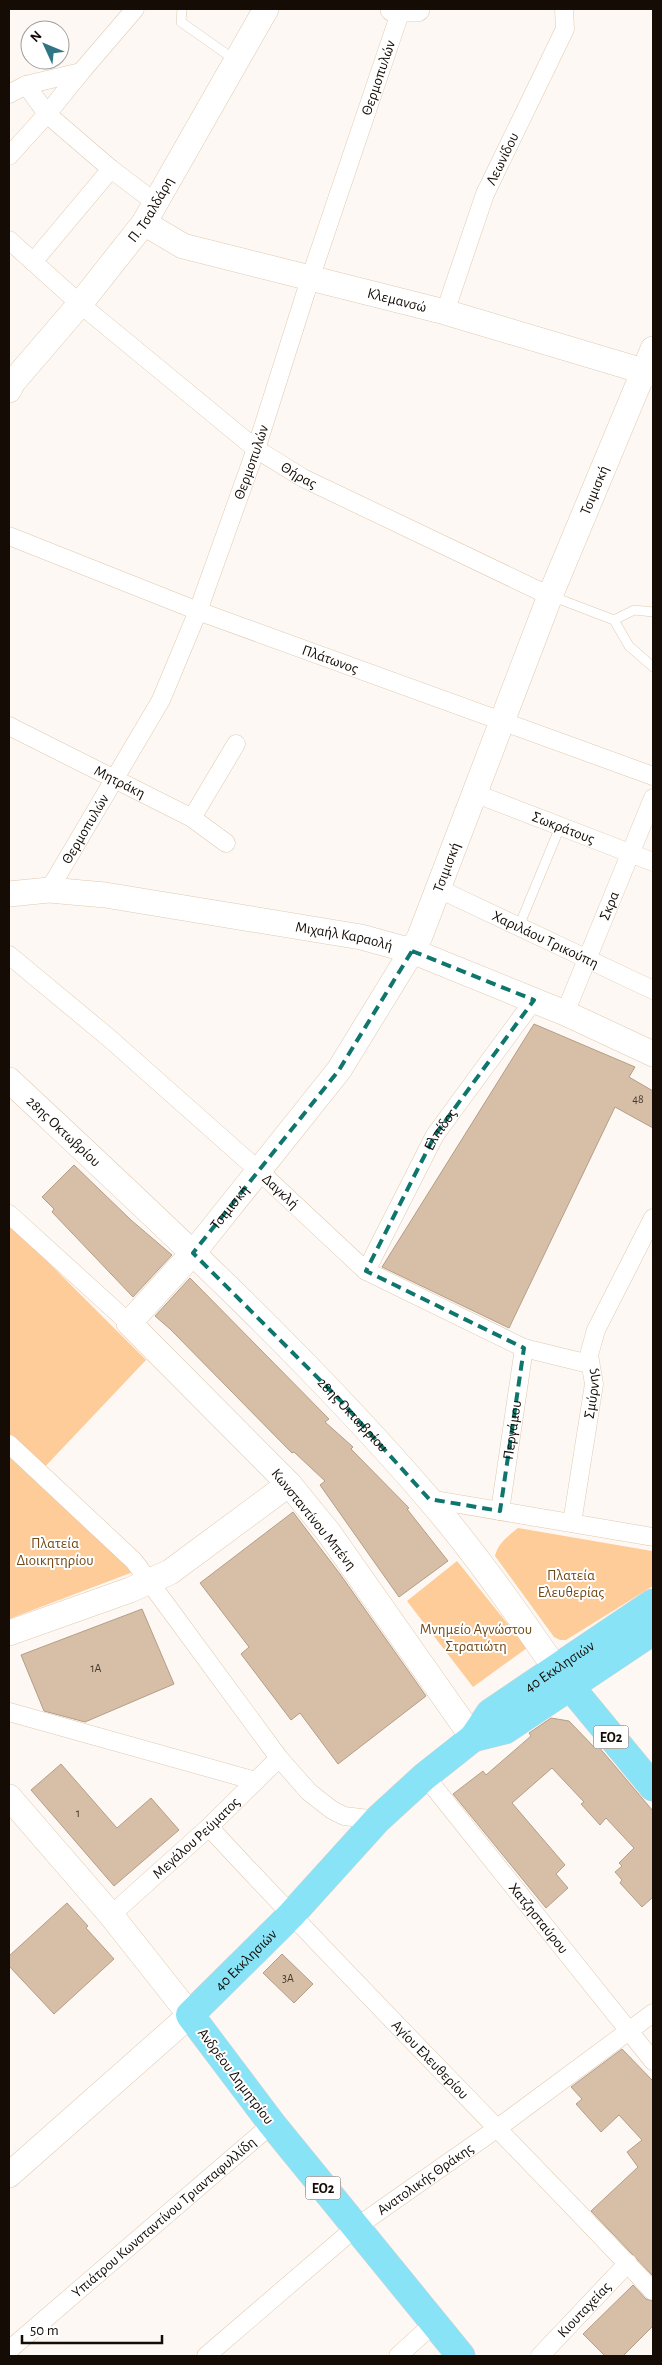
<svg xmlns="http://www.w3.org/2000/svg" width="662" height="2365" viewBox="0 0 662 2365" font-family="'Alegreya Sans',sans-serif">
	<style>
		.green { fill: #fecc98 }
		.building { fill: #d7bfa7; stroke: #b59e86 }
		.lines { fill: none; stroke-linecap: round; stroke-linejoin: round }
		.lane-casing { stroke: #e1c9b1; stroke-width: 10 }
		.street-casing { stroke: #e1c9b1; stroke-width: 19 }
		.secondary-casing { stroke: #e1c9b1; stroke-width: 26 }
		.primary-casing { stroke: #d5d3d2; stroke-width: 29 }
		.lane { stroke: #fff; stroke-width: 9 }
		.street { stroke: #fff; stroke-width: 18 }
		.secondary { stroke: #fff; stroke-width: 25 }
		.primary { stroke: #89e3f7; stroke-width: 28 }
		.marked { fill: none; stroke: #0f766e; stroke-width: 4; stroke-dasharray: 10 6; stroke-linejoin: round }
		.labels { text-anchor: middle; stroke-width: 4; stroke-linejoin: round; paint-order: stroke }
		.number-label { font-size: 12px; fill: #45392e }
		.shield { fill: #fff; stroke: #5a5550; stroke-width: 1 }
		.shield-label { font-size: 14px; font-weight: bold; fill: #140c05 }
		.street-label { font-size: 15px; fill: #140c05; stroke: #fff }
		.park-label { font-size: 15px; fill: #714916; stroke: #fff }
	</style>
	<rect width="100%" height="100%" fill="#fdf8f3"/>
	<path class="green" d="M 9,1223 L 146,1360 L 39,1473 L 141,1569 L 9,1619 Z
		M 518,1528 L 652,1551 L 653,1586 L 566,1640 L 560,1640 L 554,1637 L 495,1556 C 498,1543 508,1536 518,1528 Z
		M 457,1561 L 527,1648 L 473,1687 L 407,1601 Z"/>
	<path class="building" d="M 534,1024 L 635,1067 L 629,1077 L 653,1091 L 653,1128 L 615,1107 L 509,1328 L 382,1267 Z
		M 74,1165 L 131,1220 L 172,1255 L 133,1297 L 52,1212 L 54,1209 L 42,1197 Z
		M 190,1278 L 329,1419 L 325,1422 L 353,1447 L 351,1449 L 409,1508 L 407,1509 L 448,1561 L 399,1597 L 320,1485 L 325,1481 L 294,1452 L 292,1453 L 170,1329 L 155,1316 Z
		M 293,1512 L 340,1574 L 426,1696 L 338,1764 L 300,1713 L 291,1720 L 241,1654 L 249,1647 L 200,1583 Z
		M 142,1609 L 174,1684 L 85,1722 L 44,1711 L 21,1655 Z
		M 551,1718 L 569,1721 L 595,1748 L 598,1746 L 653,1811 L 653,1897 L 642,1907 L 620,1883 L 622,1880 L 615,1872 L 622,1866 L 619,1863 L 634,1848 L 606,1818 L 600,1825 L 581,1804 L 584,1802 L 552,1768 L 512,1803 L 565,1865 L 556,1874 L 568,1888 L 546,1908 L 453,1794 L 483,1771 L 486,1775 L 531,1736 L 529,1733 Z
		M 61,1764 L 117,1828 L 151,1798 L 179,1830 L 114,1886 L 31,1790 Z
		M 67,1903 L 88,1926 L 86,1928 L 114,1959 L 54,2014 L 9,1966 L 9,1956 Z
		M 282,1954 L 313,1984 L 294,2003 L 263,1973 Z
		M 622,2049 L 653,2081 L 653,2276 L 591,2211 L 638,2167 L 627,2152 L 642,2140 L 619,2115 L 601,2132 L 576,2104 L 582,2099 L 571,2087 Z
		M 633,2285 L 646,2299 L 653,2301 L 653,2326 L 623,2356 L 605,2356 L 583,2334 Z"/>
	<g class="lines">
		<g class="lane-casing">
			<path id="lane" d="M 182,9 L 181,22 L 235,60
				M 551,596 L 614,620 L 634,610 L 653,612
				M 614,620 L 629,646 L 653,667
				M 519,926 L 560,827"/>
		</g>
		<g class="street-casing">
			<g id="street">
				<path d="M 26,85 L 47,114 L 111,169 L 156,203"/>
				<path d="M 9,94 L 26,85 L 81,72 L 135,9"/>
				<path d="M 9,156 L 47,114 L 81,72"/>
				<path id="s1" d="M 9,240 L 80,304 L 256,449 L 303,478 L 550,596"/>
				<path d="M 33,262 L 111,169"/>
				<path id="s2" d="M 445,312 L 485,194 L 565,29 L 564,9"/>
				<path id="s3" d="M 9,536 L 198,611 L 653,776"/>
				<path id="s4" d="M 9,726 L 192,818 L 226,843"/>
				<path id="s5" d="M 474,793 L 653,862"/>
				<path d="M 192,818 L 236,744"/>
				<path id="s6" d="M 437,888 L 653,990"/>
				<path id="s7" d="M 49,890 L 161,700 L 198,611 L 256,449 L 311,276 L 401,10"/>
				<path id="s8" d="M 9,955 L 109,1038 L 259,1171 L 366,1271 L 524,1348 L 589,1364"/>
				<path id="s9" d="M 565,1013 L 653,798"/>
				<path d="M 9,1214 L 129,1323"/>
				<path id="s10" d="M 366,1271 L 435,1135 L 534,1000"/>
				<path d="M 9,1444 L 134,1561 L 279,1758 L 309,1792 L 332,1810 L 344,1816 L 377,1820"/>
				<path d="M 429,1499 L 653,1537"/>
				<path id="s11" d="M 500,1511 L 524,1348"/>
				<path id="s12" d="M 572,1523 L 594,1384 L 589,1355 L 596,1330 L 653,1218"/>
				<path d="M 9,1712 L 256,1781"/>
				<path id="s13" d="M 425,1776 L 653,2061"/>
				<path id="s14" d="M 209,1827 C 354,1984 506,2135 653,2291"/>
				<path id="s15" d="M 111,1915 L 209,1827 L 279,1758"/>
				<path id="s16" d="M 9,2350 L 272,2124"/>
				<path id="s17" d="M 206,2356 L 355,2228 L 499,2127 L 653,2013"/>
				<path d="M 398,2356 L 433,2324"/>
				<path id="s18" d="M 540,2356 L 628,2263"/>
			</g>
		</g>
		<g class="secondary-casing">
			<g id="secondary">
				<path d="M 393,9 L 417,9"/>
				<path id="s19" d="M 144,223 L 183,246 L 445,312 L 653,374"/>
				<path id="s20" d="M 9,390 L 13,382 L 80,304 L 144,223 L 266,9"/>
				<path id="s21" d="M 9,894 L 49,890 L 105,895 L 361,937 L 412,951 L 565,1013 L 653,1054"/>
				<path id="s22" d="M 9,1080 C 153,1215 300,1349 429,1499 C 475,1553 515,1610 555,1668"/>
				<path d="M 9,1633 L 130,1590 L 170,1572 L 289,1484"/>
				<path id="s23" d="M 473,1738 L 329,1533 L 289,1484 L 129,1323 L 193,1253 L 339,1070 L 412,951 L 420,936 L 550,596 L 653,349"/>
				<path d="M 9,1797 L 111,1915 L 190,2015 L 9,2175"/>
			</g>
		</g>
		<g class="primary-casing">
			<g id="primary">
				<path d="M 559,1673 L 653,1787"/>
				<path d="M 473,1738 L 505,1730 L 653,1631"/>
				<path id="s24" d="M 461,2356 L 272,2124 L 190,2015 L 291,1915 L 377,1820 L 425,1776 L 473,1738 L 490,1713 L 653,1603"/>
			</g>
		</g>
		<use href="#lane" class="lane"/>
		<use href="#street" class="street"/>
		<use href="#secondary" class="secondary"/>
		<use href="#primary" class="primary"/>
	</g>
	<path class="marked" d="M 412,951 L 534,1000 L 435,1135 L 366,1271 L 524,1348 L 500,1511 L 429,1499 L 340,1400 L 193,1253 L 339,1070 Z"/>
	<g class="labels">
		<g class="number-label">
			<text x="638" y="1103">48</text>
			<text x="96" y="1672">1A</text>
			<text x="78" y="1817">1</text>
			<text x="288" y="1982">3Α</text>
		</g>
		<g class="shield">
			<rect x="593.5" y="1725.5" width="35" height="23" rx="4"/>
			<rect x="305.5" y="2176.5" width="35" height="23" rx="4"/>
		</g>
		<g class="shield-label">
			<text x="611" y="1742">ΕΟ2</text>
			<text x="323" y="2193">ΕΟ2</text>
		</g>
		<g class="street-label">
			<text dy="5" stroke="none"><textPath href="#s7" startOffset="880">Θερμοπυλών</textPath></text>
			<text dy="5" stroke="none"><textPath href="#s2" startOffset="164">Λεωνίδου</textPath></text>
			<text dy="5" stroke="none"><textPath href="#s20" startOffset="230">Π. Τσαλδάρη</textPath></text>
			<text dy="5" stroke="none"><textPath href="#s19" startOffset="266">Κλεμανσώ</textPath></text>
			<text dy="5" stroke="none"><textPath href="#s7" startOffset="475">Θερμοπυλών</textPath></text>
			<text dy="5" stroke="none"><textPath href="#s1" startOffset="374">Θήρας</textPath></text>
			<text dy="5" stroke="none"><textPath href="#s23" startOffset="1505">Τσιμισκή</textPath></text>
			<text dy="5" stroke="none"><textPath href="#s3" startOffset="344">Πλάτωνος</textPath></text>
			<text dy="5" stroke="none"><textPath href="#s4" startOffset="124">Μητράκη</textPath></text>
			<text dy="5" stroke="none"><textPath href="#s5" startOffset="96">Σωκράτους</textPath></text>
			<text dy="5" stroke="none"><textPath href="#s7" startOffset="71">Θερμοπυλών</textPath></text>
			<text dy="5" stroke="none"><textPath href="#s23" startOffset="1100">Τσιμισκή</textPath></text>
			<text dy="5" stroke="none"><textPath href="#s9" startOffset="116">Σκρα</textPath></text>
			<text dy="5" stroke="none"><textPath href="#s21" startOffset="339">Μιχαήλ Καραολή</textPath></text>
			<text dy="5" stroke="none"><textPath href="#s6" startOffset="120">Χαριλάου Τρικούπη</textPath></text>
			<text dy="5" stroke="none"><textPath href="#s10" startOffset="160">Ελπίδος</textPath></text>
			<text dy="5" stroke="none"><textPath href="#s22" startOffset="75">28ης Οκτωβρίου</textPath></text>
			<text dy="5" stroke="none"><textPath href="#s8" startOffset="360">Δαγκλή</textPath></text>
			<text dy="5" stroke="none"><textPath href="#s23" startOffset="694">Τσιμισκή</textPath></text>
			<text dy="5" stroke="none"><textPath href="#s12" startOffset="131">Σμύρνης</textPath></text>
			<text dy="5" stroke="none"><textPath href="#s22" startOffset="480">28ης Οκτωβρίου</textPath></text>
			<text dy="5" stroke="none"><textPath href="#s11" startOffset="82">Περγάμου</textPath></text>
			<text transform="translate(314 1519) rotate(51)" y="5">Κωνσταντίνου Μπένη</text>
			<text dy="5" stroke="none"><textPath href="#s24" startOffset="946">40 Εκκλησιών</textPath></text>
			<text dy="5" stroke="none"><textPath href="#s15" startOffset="115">Μεγάλου Ρεύματος</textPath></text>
			<text dy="5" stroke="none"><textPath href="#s13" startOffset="182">Χατζησταύρου</textPath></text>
			<text dy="5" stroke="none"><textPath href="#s24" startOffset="514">40 Εκκλησιών</textPath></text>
			<text dy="5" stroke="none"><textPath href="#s14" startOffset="321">Αγίου Ελευθερίου</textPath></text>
			<text transform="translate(236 2076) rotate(53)" y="5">Ανδρέου Δημητρίου</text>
			<text dy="5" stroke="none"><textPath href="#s17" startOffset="282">Ανατολικής Θράκης</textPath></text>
			<text dy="5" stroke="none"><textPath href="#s16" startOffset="204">Υπιάτρου Κωνσταντίνου Τριανταφυλλίδη</textPath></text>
			<text dy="5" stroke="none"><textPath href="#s18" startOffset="64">Κιουταχείας</textPath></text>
		</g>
		<g class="park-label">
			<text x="55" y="1548">Πλατεία<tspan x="55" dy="17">Διοικητηρίου</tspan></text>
			<text x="571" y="1580">Πλατεία<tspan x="571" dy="17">Ελευθερίας</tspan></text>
			<text x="476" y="1634">Μνημείο Αγνώστου<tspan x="476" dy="17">Στρατιώτη</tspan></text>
		</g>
	</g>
	<rect width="662" height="2365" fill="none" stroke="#140c05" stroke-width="20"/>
	<g transform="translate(45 45) rotate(314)"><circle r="24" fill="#ffffff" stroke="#a19e9b"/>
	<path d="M0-4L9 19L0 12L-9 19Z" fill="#317584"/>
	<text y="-8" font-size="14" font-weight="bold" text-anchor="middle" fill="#140c05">N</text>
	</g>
	<path d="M22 2335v8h140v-8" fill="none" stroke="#140c05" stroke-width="2.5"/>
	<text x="30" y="2335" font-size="15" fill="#140c05" stroke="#ffffff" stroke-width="4" paint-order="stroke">50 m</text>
</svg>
